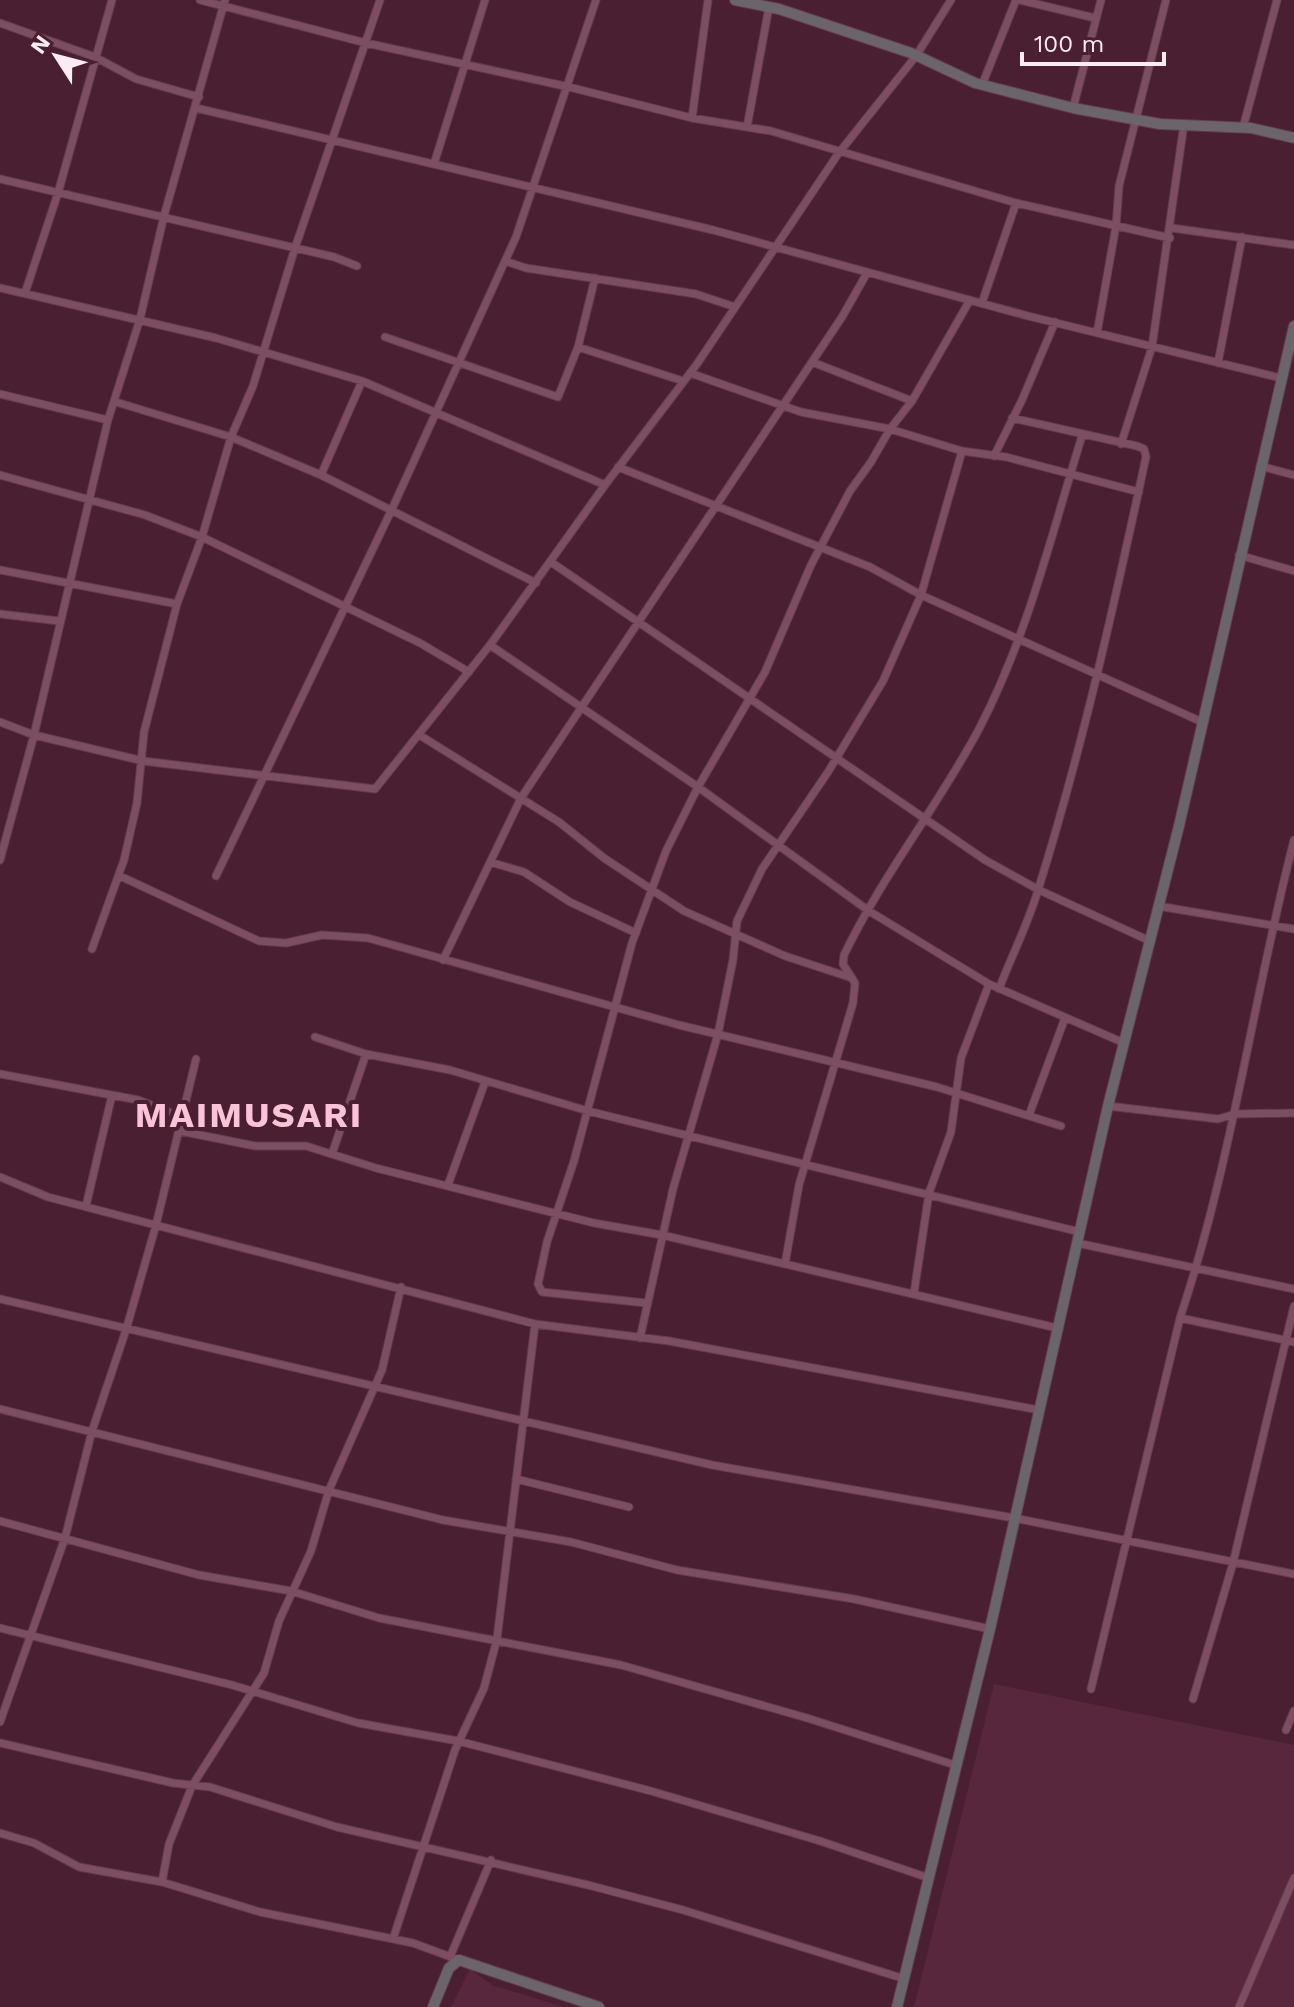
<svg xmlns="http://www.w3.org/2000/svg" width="1294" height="2007" viewBox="0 0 1294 2007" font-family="'Work Sans',sans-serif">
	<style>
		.built { fill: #58263d }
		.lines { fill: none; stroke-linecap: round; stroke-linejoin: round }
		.minor-casing { stroke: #603d4e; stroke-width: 9 }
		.secondary-casing { stroke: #603d4e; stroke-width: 12 }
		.minor { stroke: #7d4d61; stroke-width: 7 }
		.secondary { stroke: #6c646b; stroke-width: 10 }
		.labels { text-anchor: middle; stroke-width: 8; stroke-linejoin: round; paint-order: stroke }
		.district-label { font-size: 36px; font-weight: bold; letter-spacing: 2px; fill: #fbc3d8; stroke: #4a1f32 }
	</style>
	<rect width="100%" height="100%" fill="#4a1f32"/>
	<path class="built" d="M 994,1684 L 1294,1745 L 1294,2007 L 914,2007 Z
		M 470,1969 L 492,1985 L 564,2007 L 451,2007 Z"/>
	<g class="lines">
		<g class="minor-casing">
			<path id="minor" d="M 200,0 L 366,43 L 569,87 L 692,118 L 771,131 L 1016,203 L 1170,238
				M 1020,0 L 1095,18
				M 0,23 L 95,57 L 136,79 L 199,97
				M 982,85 L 1016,0
				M 196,108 L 713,230 L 1028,316 L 1281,378
				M 1073,108 L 1101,0
				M 692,118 L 708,0
				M 747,127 L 769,7
				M 1243,128 L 1277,0
				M 434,164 L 485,0
				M 0,179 L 334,257 L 357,266
				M 1172,228 L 1294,245
				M 505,261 L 526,268 L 696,294 L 735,307
				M 0,288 L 216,338 L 362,381 L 605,485
				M 25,293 L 58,193 L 112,0
				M 982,303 L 1016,203
				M 1097,333 L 1116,226 L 1119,186 L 1166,0
				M 385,337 L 558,397 L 578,347 L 595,278
				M 578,347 L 683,381
				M 812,362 L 912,401
				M 1218,363 L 1242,237
				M 690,373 L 801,412 L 890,429 L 962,451 L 1006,457 L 1139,492
				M 0,394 L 108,420
				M 116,402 L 231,437 L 321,475 L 536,583
				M 1121,444 L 1152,347 L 1184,124
				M 994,456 L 1022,400 L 1055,322
				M 1260,466 L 1294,475
				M 618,467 L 870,567 L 921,595 L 1202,722
				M 0,475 L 145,515 L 202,537 L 420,643 L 469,672
				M 321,475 L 362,381
				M 1239,555 L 1294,571
				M 551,562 L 985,860 L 1039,890 L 1150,941
				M 0,570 L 177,604
				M 0,614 L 59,621
				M 490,645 L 698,787 L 869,911 L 989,984 L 1124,1043
				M 0,722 L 34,735 L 143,761 L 375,789 L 490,645 L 605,485 L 697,364 L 838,154 L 916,56 L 951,0
				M 421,736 L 559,822 L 604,858 L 684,911 L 785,956 L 852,978
				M 0,860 L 34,735 L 108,420 L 140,319 L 164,216 L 225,0
				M 490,862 L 524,872 L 570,902 L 636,933
				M 120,876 L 259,941 L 286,943 L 322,935 L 368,938 L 679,1025 L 937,1087 L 1061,1126
				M 216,876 L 392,509 L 516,237 L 596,0
				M 1158,906 L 1294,929
				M 92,949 L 124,860 L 137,803 L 144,732 L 177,604 L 202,537 L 231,437 L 253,386 L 295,248 L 380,0
				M 443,960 L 521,798 L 842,317 L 867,273
				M 999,989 C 1012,955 1029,922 1039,887 C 1083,746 1115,601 1146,457 L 1144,449 L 1137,446 L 1012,418
				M 315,1037 L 366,1054 L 450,1070 L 588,1111 L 1080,1232
				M 0,1074 L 138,1100 L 182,1117
				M 1108,1106 L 1218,1119 L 1235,1114 L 1294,1113
				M 1029,1115 L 1065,1018
				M 180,1131 L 255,1146 L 306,1146 L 376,1168 L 594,1223 L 662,1235 L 1057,1328
				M 332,1154 L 366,1054
				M 0,1177 L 48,1197 L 535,1324 L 669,1341 L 1039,1410
				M 448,1185 L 485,1082
				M 86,1206 L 112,1095
				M 1077,1243 L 1294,1289
				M 785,1264 L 799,1185 L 853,1003 L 855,983 L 843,964 L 844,955 C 882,876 938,806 979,729 C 1028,635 1051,536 1082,436
				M 914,1293 L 929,1193 L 951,1132 L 961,1058 L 989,984
				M 0,1299 L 712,1465 L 1014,1518 L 1294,1574
				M 646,1303 L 542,1292 L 538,1284 L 547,1242 L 574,1161 L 632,943 L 666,851 L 698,787 L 765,672 L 811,565 L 850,491 L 871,462 L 890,429 L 912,401 L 970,300
				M 1180,1318 C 1232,1162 1253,999 1294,840
				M 640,1338 L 673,1189 L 718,1034 L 733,960 L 737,921 L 762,869 L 828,772 L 883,681 L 921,595 L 962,451
				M 0,1409 L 443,1520 L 571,1542 L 677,1570 L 854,1599 L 990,1629
				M 516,1479 L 629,1507
				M 0,1521 L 199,1575 L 291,1591 L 379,1618 L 621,1665 L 807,1718 L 955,1765
				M 0,1628 L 232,1685 L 358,1723 L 458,1741 L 651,1791 L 820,1841 L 929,1878
				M 1091,1689 L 1180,1318 L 1294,1342
				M 1193,1699 L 1233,1563 L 1294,1306
				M 0,1722 L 65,1538 L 92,1431 L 126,1330 L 156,1225 L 196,1059
				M 1286,1730 L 1294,1711
				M 0,1743 L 173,1783 L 210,1787 L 337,1827 L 588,1885 L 683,1910 L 905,1979
				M 0,1833 L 34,1843 L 79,1867 L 162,1882 L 260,1912 L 413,1943 L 459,1960
				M 162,1882 L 169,1844 L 192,1786 L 264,1673 L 279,1621 L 311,1551 L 329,1490 L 382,1370 L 401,1287
				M 393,1939 L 455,1750 L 484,1688 L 497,1639 L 535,1324
				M 450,1957 L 491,1860
				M 1239,2007 L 1294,1878"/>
		</g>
		<g class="secondary-casing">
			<path id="secondary" d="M 735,0 L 779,9 L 911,53 L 975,83 L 1073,108 L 1160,124 L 1251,128 L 1294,138
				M 433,2007 L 449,1968 L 459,1960 L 599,2007
				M 897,2007 L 990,1629 L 1108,1106 L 1179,826 L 1294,326"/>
		</g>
		<use href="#minor" class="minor"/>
		<use href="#secondary" class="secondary"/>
	</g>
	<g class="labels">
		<g class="district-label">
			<text x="249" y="1127">MAIMUSARI</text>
		</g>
	</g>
	<g transform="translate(56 56) rotate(306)" stroke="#4a1f32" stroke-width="6" paint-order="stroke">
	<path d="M0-6L14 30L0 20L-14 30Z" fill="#fdebf2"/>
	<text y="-12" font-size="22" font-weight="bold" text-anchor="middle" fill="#fdebf2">N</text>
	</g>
	<path d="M1022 52v12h142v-12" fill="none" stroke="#fdebf2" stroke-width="4"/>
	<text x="1034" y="52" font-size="24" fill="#fdebf2" stroke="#4a1f32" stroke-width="6" paint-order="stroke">100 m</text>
</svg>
